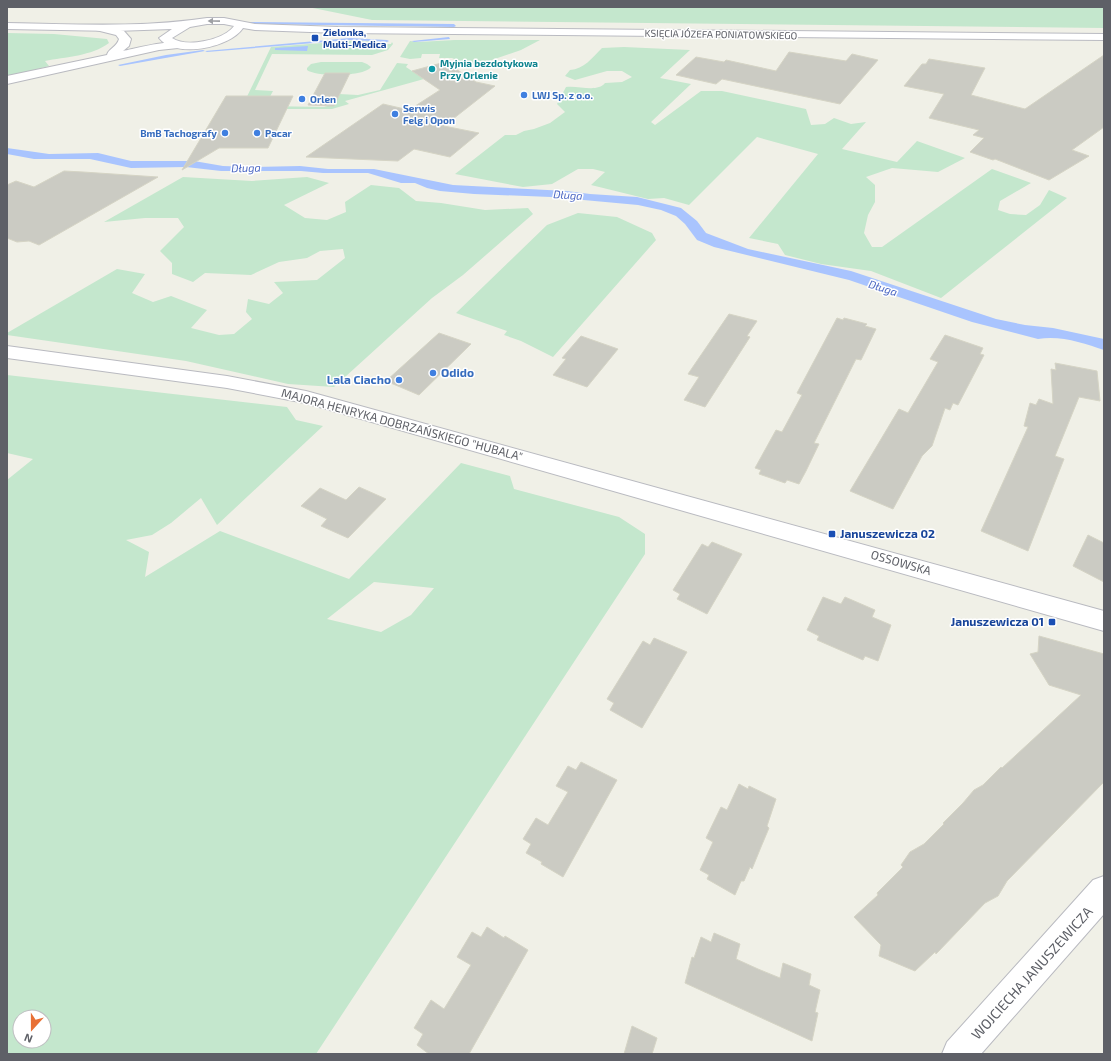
<svg xmlns="http://www.w3.org/2000/svg" width="1111" height="1061" viewBox="0 0 1111 1061" font-family="'Exo 2',sans-serif">
	<style>
		.green { fill: #c4e7cd; fill-rule: evenodd }
		.water { fill: #a9c4fe }
		.lines { fill: none; stroke-linecap: round; stroke-linejoin: round }
		.stream { fill: #a9c4fe; fill-rule: evenodd }
		.building { fill: #cbcbc3; stroke: #d5d4c5 }
		.minor-casing { stroke: #b9bac0; stroke-width: 2 }
		.tertiary-casing { stroke: #b9bac0; stroke-width: 2 }
		.secondary-casing { stroke: #babbc2; stroke-width: 2 }
		.minor { fill: #fff; fill-rule: evenodd }
		.tertiary { fill: #fff; fill-rule: evenodd }
		.secondary { fill: #fff; fill-rule: evenodd }
		.oneway { fill: #9ea0a4 }
		.transit-dot { fill: #1a4fb4; stroke: #fff; stroke-width: 1.5 }
		.culture-dot { fill: #0f9aa8; stroke: #fff; stroke-width: 1.5 }
		.shop-dot { fill: #3f7fe0; stroke: #fff; stroke-width: 1.5 }
		.labels { text-anchor: middle; stroke-width: 3; stroke-linejoin: round; paint-order: stroke }
		.far-transit-label { font-size: 10px; font-weight: bold; fill: #164399; stroke: #fff; text-anchor: start }
		.far-street-label { font-size: 10px; fill: #5e6067; stroke: #fff }
		.far-culture-label { font-size: 10px; font-weight: bold; fill: #0d838f; stroke: #fff; text-anchor: start }
		.far-shop-label { font-size: 10px; font-weight: bold; fill: #366cbe; stroke: #fff; text-anchor: start }
		.far-water-label { font-size: 11px; font-style: italic; fill: #4a66c3; stroke: #fff }
		.shop-label { font-size: 12px; font-weight: bold; fill: #366cbe; stroke: #fff; text-anchor: start }
		.street-label { font-size: 12px; fill: #5e6067; stroke: #fff }
		.transit-label { font-size: 12px; font-weight: bold; fill: #164399; stroke: #fff; text-anchor: start }
		.near-street-label { font-size: 14px; fill: #5e6067; stroke: #fff }
	</style>
	<rect width="100%" height="100%" fill="#f0f0e7"/>
	<path class="green" d="M 308,7 L 1104,7 L 1104,28 L 372,20 Z
		M 7,33 L 54,34 L 107,39 L 109,43 C 92,56 65,57 45,61 L 49,66 L 7,77 Z
		M 455,40 L 540,40 L 521,50 L 477,65 L 465,64 L 452,58 L 439,58 L 440,54 L 422,54 L 421,58 L 410,59 L 400,57 L 410,41 L 418,42 Z
		M 349,41 L 387,42 L 386,44 L 391,44 L 392,42 L 393,44 L 388,50 L 372,55 L 272,54 L 255,90 L 273,91 L 265,106 L 324,107 L 334,104 L 339,94 L 358,95 L 380,90 L 397,63 L 408,64 L 406,67 L 424,79 L 345,101 L 349,104 L 332,109 L 241,109 L 271,47 Z
		M 624,47 L 690,50 L 660,78 L 691,84 L 651,122 L 655,125 L 701,91 L 722,91 L 806,109 L 811,125 L 825,124 L 834,118 L 851,124 L 866,122 L 842,149 L 897,162 L 917,141 L 965,158 L 938,172 L 892,168 L 866,177 L 875,185 L 875,202 L 868,215 L 864,233 L 872,247 L 882,247 L 992,169 L 1031,183 L 1000,201 L 998,210 L 1010,214 L 1026,215 L 1040,205 L 1049,190 L 1067,198 L 941,298 L 871,271 L 821,264 L 785,255 L 778,244 L 749,238 L 818,154 L 757,137 L 689,205 L 664,198 L 648,199 L 591,185 L 605,172 L 593,169 L 578,169 L 552,184 L 523,187 L 455,174 L 505,135 L 516,135 L 524,131 L 534,129 L 550,123 L 565,112 L 557,104 L 566,87 C 578,85 597,93 605,83 L 622,82 L 632,77 L 622,71 L 607,71 L 575,80 L 565,76 L 570,70 C 584,69 592,58 602,48 Z
		M 321,62 L 362,62 L 367,64 L 371,67 C 364,77 316,77 307,70 L 307,68 L 311,64 Z
		M 183,177 L 252,181 L 307,177 L 329,183 L 284,205 L 305,218 L 327,220 L 346,212 L 345,202 L 371,185 L 399,188 L 416,201 L 441,203 L 485,210 L 528,208 L 533,214 L 463,275 L 432,298 L 334,387 L 288,384 L 186,361 L 7,335 L 7,333 L 117,269 L 145,274 L 132,293 L 153,302 L 171,296 L 207,310 L 191,328 L 219,335 L 234,334 L 252,319 L 246,312 L 248,299 L 269,304 L 283,293 L 274,282 L 317,280 L 345,258 L 343,249 L 320,251 L 307,258 L 279,262 L 251,275 L 205,273 L 193,282 L 172,274 L 172,263 L 160,251 L 184,227 L 178,218 L 145,218 L 104,222 Z
		M 578,213 L 617,217 L 652,233 L 656,240 L 553,357 L 521,341 L 504,335 L 507,331 L 456,313 L 547,225 Z
		M 7,375 L 287,407 L 296,420 L 323,426 L 217,525 L 201,498 L 171,523 L 152,535 L 126,540 L 149,552 L 145,577 L 220,531 L 349,579 L 461,463 L 510,476 L 514,489 L 619,517 L 645,534 L 645,554 L 316,1054 L 7,1054 L 7,480 L 33,459 L 7,453 ZM 374,582 L 433,588 L 434,588 L 411,615 L 381,632 L 327,619 ZM 20,1017 L 44,1017 L 44,1041 L 20,1041 Z"/>
	<path class="water" d="M 308,46 L 307,51 L 275,50 L 275,48 Z
		M 7,148 L 49,154 L 98,153 L 131,161 L 194,161 L 223,166 L 251,167 L 300,166 L 328,169 L 374,169 L 453,185 L 567,191 L 590,194 L 637,197 L 681,208 L 697,221 L 706,233 L 748,249 L 851,271 L 996,319 L 1025,325 L 1053,328 L 1104,339 L 1104,350 C 1084,343 1060,335 1038,339 L 972,322 L 849,280 L 714,247 L 697,240 L 685,224 L 676,216 L 661,210 L 638,205 L 551,197 L 474,194 L 440,191 L 427,188 L 415,183 L 401,183 L 368,173 L 323,173 L 301,171 L 221,171 L 186,167 L 131,168 L 90,159 L 34,159 L 7,154 Z"/>
	<g class="lines">
		<path class="stream" d="M 248,22 L 454,24 L 456,26 L 454,27 L 249,24 Z
			M 449,37 L 450,39 L 414,42 L 412,41 Z
			M 350,38 L 387,40 L 389,41 L 387,42 L 350,40 L 207,52 L 205,51 L 120,66 L 118,65 L 166,55 L 203,50 L 205,51 Z"/>
	</g>
	<path class="building" d="M 789,52 L 846,61 L 852,54 L 878,60 L 840,104 L 722,79 L 716,84 L 676,75 L 696,57 L 724,62 L 726,60 L 776,71 Z
		M 1104,55 L 1104,127 L 1072,150 L 1089,156 L 1049,180 L 995,159 L 993,160 L 970,152 L 984,138 L 973,135 L 979,130 L 929,118 L 944,94 L 904,86 L 922,64 L 926,64 L 929,59 L 985,68 L 971,95 L 1025,109 Z
		M 445,62 L 476,82 L 495,86 L 444,126 L 479,133 L 450,157 L 414,149 L 398,161 L 306,157 L 383,104 L 409,110 L 440,90 L 412,71 Z
		M 325,73 L 350,73 L 334,106 L 308,105 Z
		M 226,96 L 293,96 L 268,148 L 219,148 L 182,170 Z
		M 64,171 L 83,172 L 158,177 L 39,245 L 29,241 L 17,242 L 7,238 L 7,185 L 16,181 L 34,187 Z
		M 729,314 L 757,321 L 747,336 L 750,337 L 705,407 L 684,400 L 699,377 L 688,374 Z
		M 837,318 L 843,320 L 844,318 L 867,324 L 865,326 L 876,329 L 861,360 L 856,359 L 814,443 L 819,444 L 806,471 L 799,484 L 787,480 L 785,483 L 759,474 L 761,470 L 755,468 L 776,430 L 782,432 L 802,395 L 797,393 Z
		M 439,333 L 471,344 L 419,395 L 386,381 Z
		M 945,335 L 983,348 L 980,354 L 984,355 L 958,405 L 953,403 L 950,410 L 945,408 L 932,446 L 922,456 L 893,509 L 850,491 L 899,409 L 908,413 L 938,362 L 930,359 Z
		M 581,336 L 618,349 L 587,387 L 553,375 L 566,359 L 562,358 Z
		M 1055,363 L 1097,371 L 1100,401 L 1079,397 L 1055,456 L 1064,459 L 1028,551 L 981,531 L 1028,427 L 1024,426 L 1030,403 L 1036,405 L 1039,399 L 1053,404 L 1051,369 L 1056,370 Z
		M 359,487 L 386,499 L 348,538 L 321,526 L 327,519 L 301,506 L 320,488 L 346,500 Z
		M 1088,535 L 1104,543 L 1104,582 L 1073,566 Z
		M 712,542 L 742,554 L 707,614 L 677,599 L 680,594 L 673,590 L 702,544 L 708,547 Z
		M 823,597 L 841,604 L 845,597 L 875,610 L 872,617 L 891,625 L 878,661 L 865,656 L 863,660 L 817,640 L 819,636 L 807,630 Z
		M 1039,636 L 1104,654 L 1104,782 L 1007,881 L 998,896 L 985,903 L 936,954 L 935,952 L 915,971 L 879,956 L 881,945 L 854,917 L 878,895 L 877,893 L 903,867 L 901,865 L 910,852 L 924,844 L 944,824 L 943,823 L 963,803 L 974,790 L 983,785 L 1001,767 L 1002,768 L 1081,695 L 1049,685 L 1030,654 L 1038,652 Z
		M 654,638 L 687,652 L 642,728 L 610,710 L 614,703 L 607,699 L 643,641 L 650,645 Z
		M 581,762 L 617,780 L 563,877 L 541,864 L 542,862 L 526,853 L 531,844 L 523,839 L 536,818 L 548,825 L 568,792 L 556,786 L 568,766 L 576,770 Z
		M 739,784 L 748,789 L 749,786 L 776,799 L 767,826 L 769,828 L 761,847 L 752,869 L 750,867 L 744,881 L 741,881 L 735,895 L 707,879 L 709,875 L 700,870 L 713,842 L 706,838 L 721,807 L 727,810 Z
		M 487,927 L 504,938 L 505,936 L 528,950 L 469,1054 L 429,1054 L 417,1045 L 423,1034 L 414,1028 L 431,1000 L 444,1009 L 471,965 L 457,957 L 472,932 L 481,937 Z
		M 714,933 L 740,944 L 736,959 L 758,969 L 780,978 L 783,963 L 811,974 L 809,985 L 820,990 L 815,1012 L 818,1013 L 812,1041 L 685,983 L 692,957 L 694,958 L 701,937 L 711,942 Z
		M 632,1026 L 657,1038 L 652,1054 L 624,1054 Z"/>
	<g class="lines">
		<g class="minor-casing">
			<path id="minor" d="M 7,346 L 227,376 L 306,391 L 1104,611 L 1104,631 L 305,403 L 227,388 L 7,358 Z
				M 1104,876 L 1104,914 L 981,1054 L 942,1054 L 947,1042 L 1093,880 Z"/>
		</g>
		<g class="tertiary-casing">
			<path id="tertiary" d="M 100,25 L 124,31 L 131,39 L 129,46 L 123,51 C 134,49 177,37 184,45 L 178,48 L 159,50 L 7,84 L 7,76 L 107,55 C 108,49 117,47 119,39 L 116,35 L 96,30 L 95,28 Z"/>
		</g>
		<g class="secondary-casing">
			<path id="secondary" d="M 207,18 L 224,18 L 255,24 L 338,27 L 1104,34 L 1104,40 L 338,33 L 255,30 L 243,28 C 230,48 175,59 159,38 L 172,29 L 115,31 L 7,29 L 7,23 C 74,24 141,28 207,18 ZM 207,24 L 224,24 L 234,26 C 224,40 187,48 172,38 L 190,27 Z"/>
		</g>
		<use href="#minor" class="minor"/>
		<use href="#tertiary" class="tertiary"/>
		<use href="#secondary" class="secondary"/>
	</g>
	<defs><path id="oneway-solid" d="M-6-.8H1V-3.2L6.5 0L1 3.2V.8H-6Z"/></defs>
	<use class="oneway" href="#oneway-solid" transform="translate(214 21) rotate(-179)"/>
	<g class="transit-dot">
		<rect x="311" y="34" width="8" height="8" rx="2"/>
		<rect x="828" y="530" width="8" height="8" rx="2"/>
		<rect x="1048" y="618" width="8" height="8" rx="2"/>
	</g>
	<circle class="culture-dot" cx="432" cy="69" r="4"/>
	<g class="shop-dot">
		<circle cx="524" cy="95" r="4"/>
		<circle cx="302" cy="99" r="4"/>
		<circle cx="395" cy="114" r="4"/>
		<circle cx="225" cy="133" r="4"/>
		<circle cx="257" cy="133" r="4"/>
		<circle cx="433" cy="373" r="4"/>
		<circle cx="399" cy="380" r="4"/>
	</g>
	<g class="labels">
		<g class="far-transit-label">
			<text x="323" y="36">Zielonka,<tspan x="323" dy="12">Multi-Medica</tspan></text>
		</g>
		<g class="far-street-label">
			<text transform="translate(721 34) rotate(1)" y="4">KSIĘCIA JÓZEFA PONIATOWSKIEGO</text>
		</g>
		<g class="far-culture-label">
			<text x="440" y="67">Myjnia bezdotykowa<tspan x="440" dy="12">Przy Orlenie</tspan></text>
		</g>
		<g class="far-shop-label">
			<text x="532" y="99">LWJ Sp. z o.o.</text>
			<text x="310" y="103">Orlen</text>
			<text x="403" y="112">Serwis<tspan x="403" dy="12">Felg i Opon</tspan></text>
			<text x="217" y="137" text-anchor="end">BmB Tachografy</text>
			<text x="265" y="137">Pacar</text>
		</g>
		<g class="far-water-label">
			<text transform="translate(246 168) rotate(-1)" y="4">Długa</text>
			<text transform="translate(568 195) rotate(4)" y="4">Długa</text>
			<text transform="translate(883 288) rotate(18)" y="4">Długa</text>
		</g>
		<g class="shop-label">
			<text x="441" y="377">Odido</text>
			<text x="391" y="384" text-anchor="end">Lala Ciacho</text>
		</g>
		<g class="street-label">
			<text transform="translate(402 425) rotate(15)" y="4">MAJORA HENRYKA DOBRZAŃSKIEGO "HUBALA"</text>
			<text transform="translate(901 563) rotate(16)" y="4">OSSOWSKA</text>
		</g>
		<g class="transit-label">
			<text x="840" y="538">Januszewicza 02</text>
			<text x="1044" y="626" text-anchor="end">Januszewicza 01</text>
		</g>
		<g class="near-street-label">
			<text transform="translate(1032 973) rotate(-48)" y="5">WOJCIECHA JANUSZEWICZA</text>
		</g>
	</g>
	<rect width="1111" height="1061" fill="none" stroke="#5e6067" stroke-width="16"/>
	<g transform="translate(32 1029) rotate(201)"><circle r="19" fill="#ffffff" stroke="#bfbfc2"/>
	<path d="M0-3L7 15L0 10L-7 15Z" fill="#e87035"/>
	<text y="-6" font-size="11" font-weight="bold" text-anchor="middle" fill="#5e6067">N</text>
	</g>
</svg>
